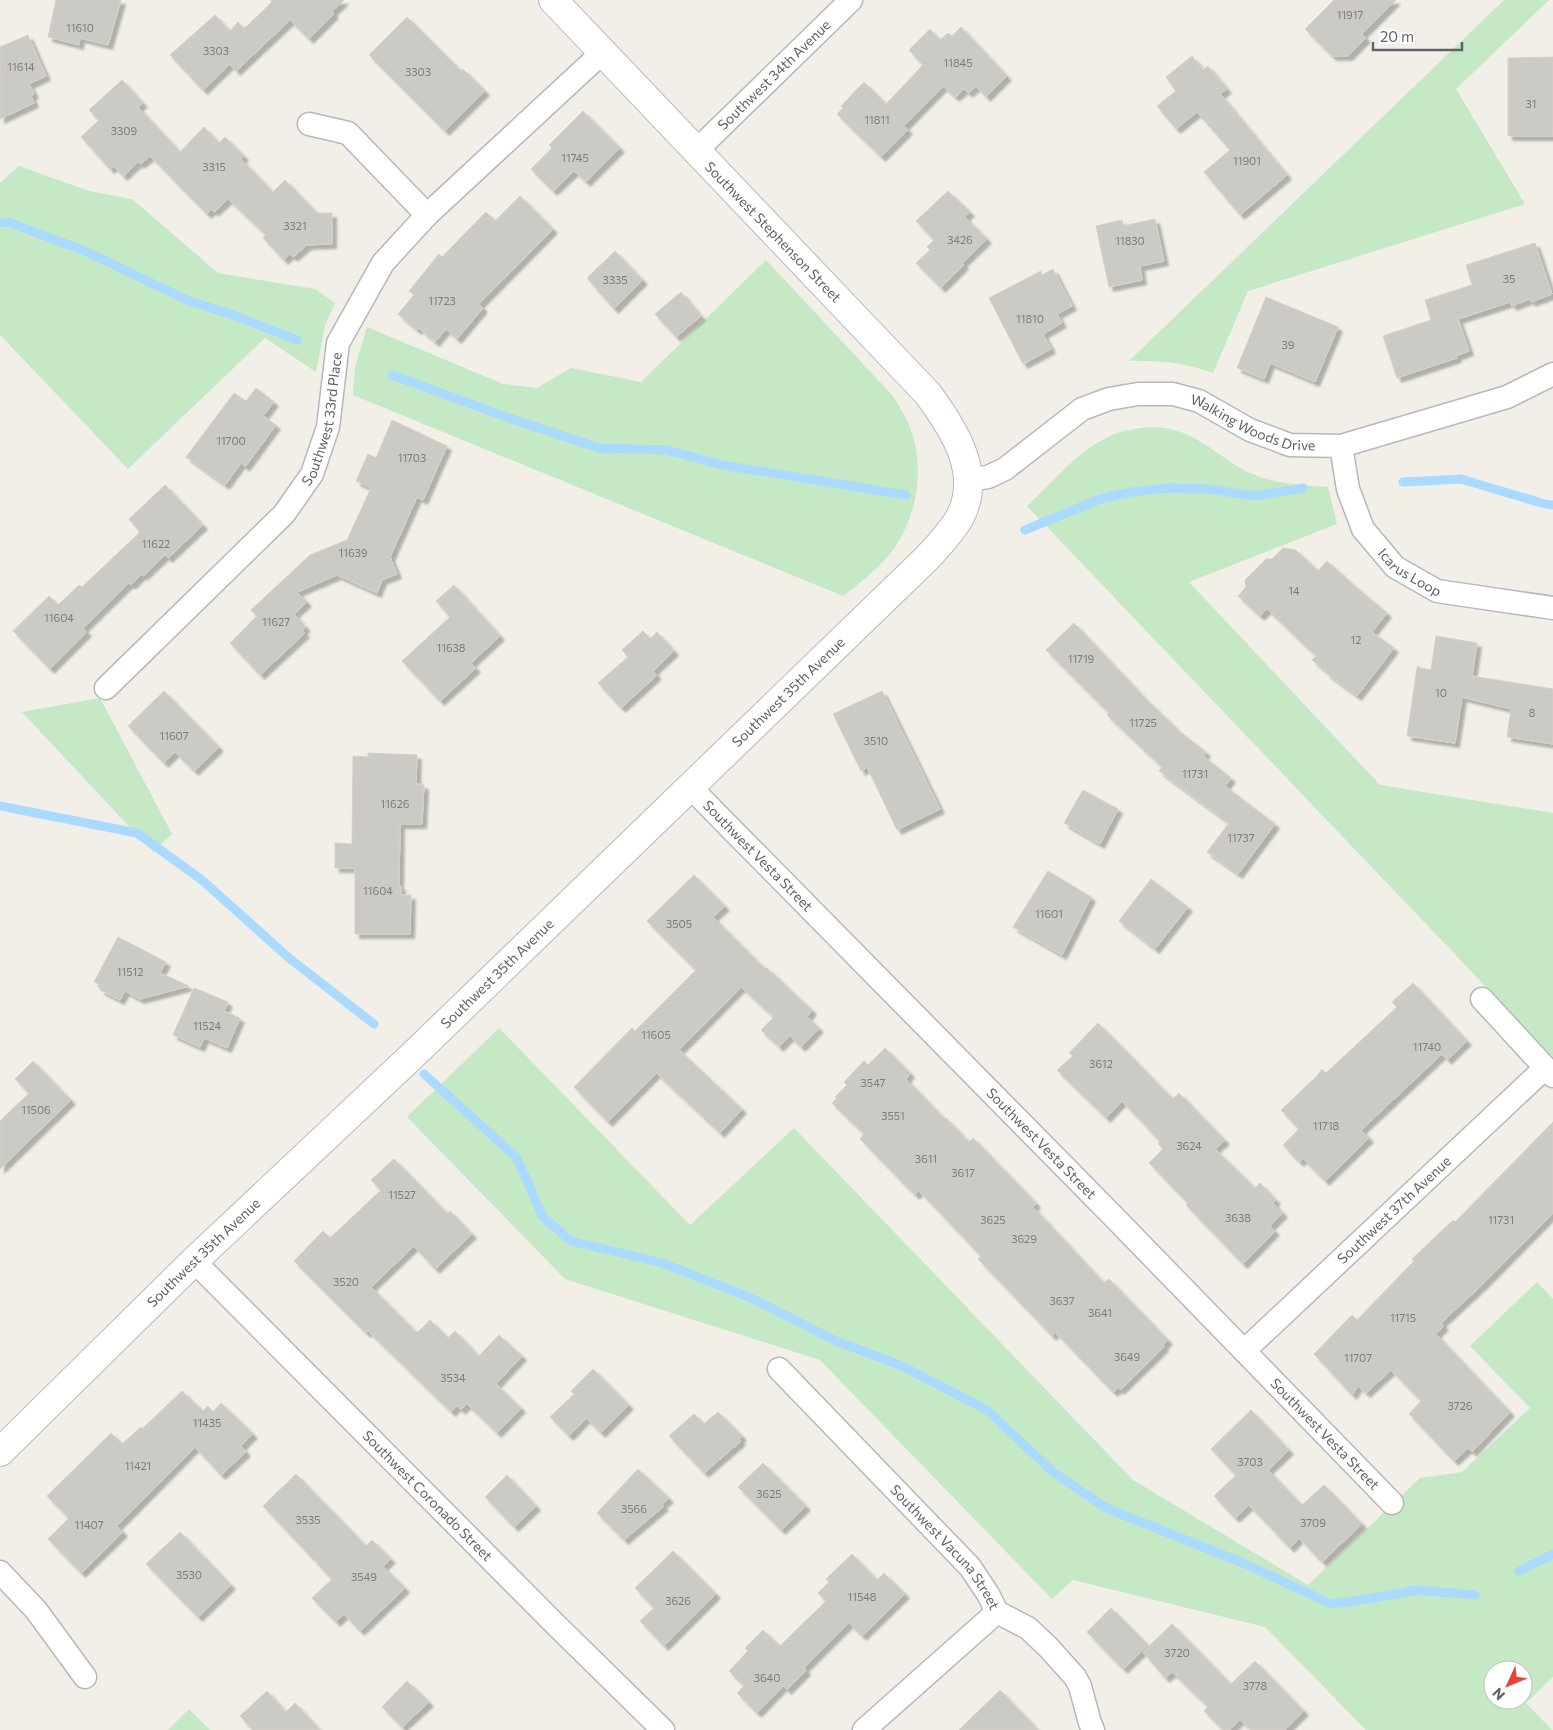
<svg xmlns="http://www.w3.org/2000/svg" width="1553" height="1730" viewBox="0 0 1553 1730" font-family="Commissioner,sans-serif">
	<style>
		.green { fill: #c5e8c5; fill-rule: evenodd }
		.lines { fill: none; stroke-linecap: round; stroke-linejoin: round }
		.stream { stroke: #aadaff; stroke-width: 9 }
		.building { fill: #cccac5; stroke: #d6d1c6; filter: url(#shadow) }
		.street-casing { stroke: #b5b8bc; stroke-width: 25 }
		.secondary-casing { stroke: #b6babf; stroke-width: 30 }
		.street { stroke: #fff; stroke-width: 22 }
		.secondary { stroke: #fff; stroke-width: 28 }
		.labels { text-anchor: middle; stroke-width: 4; stroke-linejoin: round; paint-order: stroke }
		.number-label { font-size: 11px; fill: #7a7d7f }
		.street-label { font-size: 14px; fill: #5f6368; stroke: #fff }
	</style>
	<defs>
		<filter id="shadow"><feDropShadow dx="4.5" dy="4.5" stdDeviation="1" flood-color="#0004"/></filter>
	</defs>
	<rect width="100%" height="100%" fill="#f1efe8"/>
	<path class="green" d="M 1504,0 L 1549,0 L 1456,89 L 1525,204 L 1248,291 L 1213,373 C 1185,363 1159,360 1129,361 Z
		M 19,166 L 89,191 L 132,199 L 218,273 L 315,289 L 335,303 L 325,326 L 316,372 L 265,338 L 128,469 L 0,335 L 0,183 Z
		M 766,260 L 893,396 C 900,408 908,420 912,433 C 925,473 916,523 888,556 C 875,571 859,584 843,596 L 353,395 L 355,367 L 367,327 L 503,384 L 537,388 L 571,368 L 641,382 Z
		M 1154,427 C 1161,428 1168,428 1174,430 C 1202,437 1223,460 1248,472 C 1274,484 1300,485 1328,487 L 1337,524 L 1189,582 L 1380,785 L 1553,813 L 1553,1057 L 1027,506 C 1052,483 1076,453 1106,438 C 1120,430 1139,428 1154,427 Z
		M 100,698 L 172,834 L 153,852 L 22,712 Z
		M 499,1028 L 690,1225 L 794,1128 L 1133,1480 L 1308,1585 L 1420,1478 L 1462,1472 L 1530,1408 L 1470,1346 L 1537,1282 L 1553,1299 L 1553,1677 L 1526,1703 L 1552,1730 L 1366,1730 L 1265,1627 L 1073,1580 L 1052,1599 L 820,1360 L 565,1279 L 407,1117 ZM 1493,1670 L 1523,1670 L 1523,1700 L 1493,1700 Z
		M 189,1709 L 210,1730 L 168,1730 Z"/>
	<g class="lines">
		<path class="stream" d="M 0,223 L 8,222 L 85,251 L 189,301 L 230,314 L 297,340
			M 392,375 L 515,420 L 599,448 L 667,450 L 722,465 L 906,495
			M 1403,482 L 1461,479 L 1545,504 L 1553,505
			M 1025,530 L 1100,499 L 1131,492 L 1169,488 L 1208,489 L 1255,496 L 1303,488
			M 0,806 L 137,833 L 202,880 L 289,958 L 374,1024
			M 424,1074 L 517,1158 L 543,1217 L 571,1241 L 662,1263 L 749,1297 L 836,1341 L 900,1365 L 987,1410 L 1053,1472 L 1106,1508 L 1243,1563 L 1331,1604 L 1369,1599 L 1416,1590 L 1475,1595
			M 1519,1571 L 1553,1554"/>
	</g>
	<path class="building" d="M 56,0 L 121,0 L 108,45 L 80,38 L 79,45 L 48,37 Z
		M 270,0 L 344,0 L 332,12 L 334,14 L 309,39 L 290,20 L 236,71 L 230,64 L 203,90 L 170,55 L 215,15 L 230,31 L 238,22 L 244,29 L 272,2 Z
		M 1334,0 L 1396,0 L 1362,34 L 1366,38 L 1348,56 L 1332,56 L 1305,29 Z
		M 407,17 L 461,71 L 463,69 L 485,91 L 445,131 L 369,55 Z
		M 961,27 L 1007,76 L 986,97 L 976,86 L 968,93 L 964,89 L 955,97 L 943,86 L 904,126 L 908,130 L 881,157 L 837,114 L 843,108 L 841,106 L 864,82 L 886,104 L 923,65 L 909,50 L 930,29 L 940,40 L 948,33 L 952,36 Z
		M 28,35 L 46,76 L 29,84 L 34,94 L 31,96 L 34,103 L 0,119 L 0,47 Z
		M 1192,56 L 1203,70 L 1208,66 L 1227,89 L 1220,94 L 1287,175 L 1240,215 L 1204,172 L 1230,150 L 1197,112 L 1176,129 L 1157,106 L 1176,91 L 1166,77 Z
		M 1553,57 L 1553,136 L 1508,136 L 1508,58 Z
		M 122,80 L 143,103 L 138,107 L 180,152 L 204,127 L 219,143 L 225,137 L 244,156 L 241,159 L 273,192 L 285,180 L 317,213 L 332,213 L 332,244 L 307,245 L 293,257 L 290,254 L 284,260 L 263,238 L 266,235 L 228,199 L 214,212 L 212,209 L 207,214 L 150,156 L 140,164 L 138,162 L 123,176 L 114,166 L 110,169 L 81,137 L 99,120 L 89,110 Z
		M 583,111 L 620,148 L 586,182 L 574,171 L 553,191 L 531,169 L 552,148 L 549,145 Z
		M 948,191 L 970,212 L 965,217 L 987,239 L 962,263 L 964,265 L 941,288 L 916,263 L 930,250 L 927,247 L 934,240 L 916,221 Z
		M 520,196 L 553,229 L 479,304 L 483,308 L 457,339 L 446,329 L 435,342 L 419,328 L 417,330 L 398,314 L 414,295 L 409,291 L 439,254 L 442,257 L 486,212 L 495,221 Z
		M 1155,219 L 1164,261 L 1140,266 L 1142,280 L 1109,287 L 1096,226 L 1122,220 L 1123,226 Z
		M 1535,243 L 1552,294 L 1531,302 L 1530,299 L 1512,306 L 1510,302 L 1458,319 L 1469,351 L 1456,356 L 1457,358 L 1397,378 L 1383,336 L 1431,320 L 1425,300 L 1472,285 L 1466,265 Z
		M 615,251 L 643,280 L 614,309 L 587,278 Z
		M 1053,269 L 1072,306 L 1057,314 L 1062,323 L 1043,334 L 1051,349 L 1023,364 L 989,298 L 1041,271 L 1042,275 Z
		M 681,292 L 701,316 L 676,337 L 655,314 Z
		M 1266,297 L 1338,327 L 1315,382 L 1270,363 L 1264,379 L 1237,368 Z
		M 256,388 L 274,402 L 263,416 L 276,425 L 245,467 L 241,463 L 225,485 L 186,457 L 234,393 L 246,401 Z
		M 392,420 L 447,446 L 423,500 L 417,497 L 390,557 L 397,574 L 382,580 L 377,593 L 337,575 L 297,592 L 307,602 L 294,614 L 306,627 L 302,630 L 305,633 L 260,675 L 230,643 L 257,616 L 251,610 L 310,555 L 347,540 L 371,488 L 356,481 L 368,454 L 376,458 Z
		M 165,485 L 203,525 L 168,558 L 165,555 L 143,576 L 142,574 L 131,585 L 129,583 L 83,628 L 87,632 L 50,669 L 13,631 L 49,596 L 58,605 L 79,585 L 82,587 L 140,532 L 129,519 Z
		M 1283,548 L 1296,550 L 1318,571 L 1327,561 L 1356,587 L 1387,613 L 1372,632 L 1394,648 L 1357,696 L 1326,673 L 1327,672 L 1312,660 L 1316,656 L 1267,609 L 1260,616 L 1238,596 L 1246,587 L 1245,580 L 1266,559 L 1272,559 Z
		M 454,585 L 500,636 L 471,663 L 476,668 L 440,701 L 402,661 L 450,617 L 436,601 Z
		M 1074,623 L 1144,697 L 1179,731 L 1206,752 L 1203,756 L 1231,778 L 1225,786 L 1275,824 L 1238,874 L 1207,852 L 1229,823 L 1159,771 L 1162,767 L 1107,715 L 1109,713 L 1046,650 Z
		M 643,631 L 650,639 L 657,632 L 674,651 L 653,671 L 657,675 L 621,708 L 598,683 L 628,657 L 622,650 Z
		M 1436,636 L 1477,643 L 1472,676 L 1553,689 L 1553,744 L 1507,737 L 1511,709 L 1462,697 L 1455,743 L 1407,736 L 1417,668 L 1418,666 L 1421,668 L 1431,670 Z
		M 164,691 L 219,747 L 194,771 L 175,752 L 164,763 L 128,726 Z
		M 882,691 L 940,809 L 897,830 L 867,767 L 861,771 L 833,714 Z
		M 368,753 L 417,755 L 416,784 L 424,785 L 422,824 L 400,824 L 399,887 L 401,886 L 401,895 L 411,895 L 410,934 L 355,934 L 355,868 L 335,868 L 335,843 L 352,844 L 353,756 L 368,757 Z
		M 1083,790 L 1118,809 L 1100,844 L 1064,823 Z
		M 1048,871 L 1091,897 L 1062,955 L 1013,927 Z
		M 694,875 L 725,906 L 713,917 L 765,969 L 767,968 L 812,1010 L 807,1017 L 819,1028 L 801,1047 L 790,1036 L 779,1047 L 761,1030 L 774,1017 L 741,987 L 679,1050 L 742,1109 L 720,1133 L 656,1073 L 608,1122 L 574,1087 L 632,1028 L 635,1031 L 696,970 L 647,921 Z
		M 1151,879 L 1188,907 L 1155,949 L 1119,921 Z
		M 118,937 L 166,962 L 160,973 L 189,986 L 140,999 L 125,991 L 120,1000 L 100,990 L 103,986 L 94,982 Z
		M 1413,983 L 1467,1041 L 1447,1060 L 1442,1054 L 1361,1130 L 1369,1138 L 1325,1181 L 1303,1159 L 1299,1162 L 1283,1145 L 1299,1129 L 1281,1110 L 1317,1076 L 1322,1069 L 1326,1073 L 1397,1007 L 1392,1002 Z
		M 194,988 L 228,1002 L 224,1011 L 240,1018 L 227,1048 L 204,1038 L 200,1047 L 173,1035 Z
		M 1098,1023 L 1173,1099 L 1179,1093 L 1225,1140 L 1215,1149 L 1255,1188 L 1260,1183 L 1276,1200 L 1273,1203 L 1283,1213 L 1270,1226 L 1275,1231 L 1243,1264 L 1186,1205 L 1188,1203 L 1149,1163 L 1163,1149 L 1158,1144 L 1160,1141 L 1122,1101 L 1106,1118 L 1057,1070 L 1073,1056 L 1069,1053 Z
		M 885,1048 L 910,1073 L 906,1079 L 945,1119 L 946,1118 L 969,1142 L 973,1138 L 1036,1203 L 1033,1207 L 1104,1283 L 1109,1279 L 1168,1340 L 1163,1345 L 1164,1347 L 1120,1390 L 1118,1388 L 1113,1392 L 1055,1332 L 1052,1336 L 978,1259 L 981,1256 L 919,1191 L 915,1195 L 860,1139 L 864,1134 L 832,1103 L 837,1098 L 835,1097 L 847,1085 L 844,1082 L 864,1061 L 868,1065 Z
		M 33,1061 L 71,1100 L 0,1169 L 0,1121 L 29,1093 L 15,1079 Z
		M 1553,1122 L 1553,1213 L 1483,1284 L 1441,1323 L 1444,1326 L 1436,1334 L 1510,1412 L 1472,1452 L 1468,1448 L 1454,1461 L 1409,1414 L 1421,1401 L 1391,1370 L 1366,1393 L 1358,1386 L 1352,1395 L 1314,1354 L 1352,1315 L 1357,1320 L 1414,1261 L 1412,1259 L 1453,1220 L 1455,1222 Z
		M 394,1159 L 448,1214 L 450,1211 L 472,1234 L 435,1269 L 414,1246 L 371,1287 L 417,1333 L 430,1320 L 448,1338 L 455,1331 L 479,1356 L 499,1335 L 522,1356 L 496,1384 L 521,1408 L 497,1433 L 467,1404 L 461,1410 L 457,1406 L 451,1412 L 368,1331 L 366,1333 L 294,1261 L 323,1231 L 330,1238 L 381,1190 L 371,1180 Z
		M 593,1369 L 629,1405 L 601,1433 L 586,1418 L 569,1436 L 550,1417 L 574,1394 L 571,1391 Z
		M 182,1391 L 203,1411 L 208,1406 L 213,1412 L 221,1403 L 253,1434 L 241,1446 L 246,1452 L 221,1475 L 195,1447 L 117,1526 L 123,1532 L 81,1573 L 48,1539 L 69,1518 L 47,1496 L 111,1433 L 122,1444 L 141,1427 L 142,1429 Z
		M 1251,1410 L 1289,1450 L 1268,1470 L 1302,1505 L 1324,1485 L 1362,1524 L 1322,1562 L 1299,1538 L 1290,1548 L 1249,1505 L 1235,1518 L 1214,1496 L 1236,1475 L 1211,1449 Z
		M 718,1412 L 742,1436 L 739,1439 L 741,1441 L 704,1473 L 669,1436 L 694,1414 L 704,1424 Z
		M 763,1463 L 806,1506 L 781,1530 L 738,1487 Z
		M 638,1469 L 669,1498 L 662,1504 L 664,1506 L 624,1540 L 597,1513 Z
		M 296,1474 L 366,1546 L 372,1540 L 391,1559 L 383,1566 L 405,1588 L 360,1631 L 344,1614 L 336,1622 L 312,1598 L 332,1579 L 263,1506 Z
		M 507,1475 L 536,1506 L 514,1527 L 485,1497 Z
		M 180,1532 L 231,1585 L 198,1617 L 146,1564 Z
		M 673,1551 L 716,1594 L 664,1646 L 640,1621 L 654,1608 L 635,1588 Z
		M 852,1554 L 877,1580 L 884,1573 L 905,1594 L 862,1636 L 849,1623 L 804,1668 L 806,1671 L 787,1690 L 783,1686 L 757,1713 L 737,1693 L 744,1686 L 729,1671 L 748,1651 L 745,1648 L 763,1630 L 780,1646 L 826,1601 L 818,1593 L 829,1582 L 826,1579 Z
		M 1111,1608 L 1148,1645 L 1123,1669 L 1087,1632 Z
		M 1172,1624 L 1231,1684 L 1255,1661 L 1304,1711 L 1285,1730 L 1251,1730 L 1240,1720 L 1229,1730 L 1223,1730 L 1204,1711 L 1208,1707 L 1172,1672 L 1165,1678 L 1143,1652 Z
		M 407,1681 L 429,1702 L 402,1727 L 382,1707 Z
		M 1000,1690 L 1038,1730 L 959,1730 Z
		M 267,1691 L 286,1712 L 295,1703 L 320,1730 L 253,1730 L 240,1716 Z"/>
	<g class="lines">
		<g class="street-casing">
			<g id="street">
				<path d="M 309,124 L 348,133 L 427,215"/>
				<path id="s1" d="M 696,151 L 851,0"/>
				<path id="s2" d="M 1341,446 L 1348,489 L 1363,529 L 1395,567 L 1437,591 L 1553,608"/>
				<path id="s3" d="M 968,480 L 988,477 L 1005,469 L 1082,409 L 1109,399 L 1138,394 L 1173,394 L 1199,401 L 1250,430 L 1290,445 L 1341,446 L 1507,397 L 1553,374"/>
				<path id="s4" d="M 106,688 L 284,514 L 312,474 L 328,427 L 338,343 L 383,263 L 427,215 L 603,52"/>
				<path id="s5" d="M 689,786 L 1111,1214 L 1392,1503"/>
				<path d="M 1482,999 L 1553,1076"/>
				<path id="s6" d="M 194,1261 L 555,1624 L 663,1730"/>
				<path id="s7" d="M 1244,1351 L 1545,1068"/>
				<path id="s8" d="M 779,1369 L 970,1567 L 988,1594 L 997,1612 L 1028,1628 L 1049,1648 L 1075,1677 L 1080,1686 L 1090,1723 L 1093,1730"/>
				<path d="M 0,1572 L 36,1610 L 85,1677"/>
				<path d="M 864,1730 L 997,1612"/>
			</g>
		</g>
		<g class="secondary-casing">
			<g id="secondary">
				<path id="s9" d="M 0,1452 L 194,1261 L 413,1055 L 926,559 C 938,546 951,533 960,517 C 983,473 953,428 928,394 L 553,0"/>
			</g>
		</g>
		<use href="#street" class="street"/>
		<use href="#secondary" class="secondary"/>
	</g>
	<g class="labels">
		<g class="number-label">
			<text x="1350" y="19">11917</text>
			<text x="80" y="32">11610</text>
			<text x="216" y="55">3303</text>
			<text x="958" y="67">11845</text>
			<text x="21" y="71">11614</text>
			<text x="418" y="76">3303</text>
			<text x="1531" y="108">31</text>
			<text x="877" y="124">11811</text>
			<text x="124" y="135">3309</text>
			<text x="575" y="162">11745</text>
			<text x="1247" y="165">11901</text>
			<text x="214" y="171">3315</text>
			<text x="295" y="230">3321</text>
			<text x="960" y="244">3426</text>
			<text x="1130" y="245">11830</text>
			<text x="1509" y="283">35</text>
			<text x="615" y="284">3335</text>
			<text x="442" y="305">11723</text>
			<text x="1030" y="323">11810</text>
			<text x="1288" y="349">39</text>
			<text x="231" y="445">11700</text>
			<text x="412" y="462">11703</text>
			<text x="156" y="548">11622</text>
			<text x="353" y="557">11639</text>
			<text x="1294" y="595">14</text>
			<text x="59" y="622">11604</text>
			<text x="276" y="626">11627</text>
			<text x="1356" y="644">12</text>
			<text x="451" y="652">11638</text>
			<text x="1081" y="663">11719</text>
			<text x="1441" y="697">10</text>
			<text x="1532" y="717">8</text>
			<text x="1143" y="727">11725</text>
			<text x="174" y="740">11607</text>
			<text x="876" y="745">3510</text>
			<text x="1195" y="778">11731</text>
			<text x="395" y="808">11626</text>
			<text x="1241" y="842">11737</text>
			<text x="378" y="895">11604</text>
			<text x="1049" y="918">11601</text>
			<text x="679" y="928">3505</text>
			<text x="130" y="976">11512</text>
			<text x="207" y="1030">11524</text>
			<text x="656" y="1039">11605</text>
			<text x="1427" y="1051">11740</text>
			<text x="1101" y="1068">3612</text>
			<text x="873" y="1087">3547</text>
			<text x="36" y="1114">11506</text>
			<text x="893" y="1120">3551</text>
			<text x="1326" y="1130">11718</text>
			<text x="1189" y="1150">3624</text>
			<text x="926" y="1163">3611</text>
			<text x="963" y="1177">3617</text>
			<text x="402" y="1199">11527</text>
			<text x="1238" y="1222">3638</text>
			<text x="993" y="1224">3625</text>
			<text x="1501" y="1224">11731</text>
			<text x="1024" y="1243">3629</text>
			<text x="346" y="1286">3520</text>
			<text x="1062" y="1305">3637</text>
			<text x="1100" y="1317">3641</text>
			<text x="1403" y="1322">11715</text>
			<text x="1127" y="1361">3649</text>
			<text x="1358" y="1362">11707</text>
			<text x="453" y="1382">3534</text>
			<text x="1460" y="1410">3726</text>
			<text x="207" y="1427">11435</text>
			<text x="1250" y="1466">3703</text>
			<text x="138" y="1470">11421</text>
			<text x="769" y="1498">3625</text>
			<text x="634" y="1513">3566</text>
			<text x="308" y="1524">3535</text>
			<text x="1313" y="1527">3709</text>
			<text x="89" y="1529">11407</text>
			<text x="189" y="1579">3530</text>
			<text x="364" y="1581">3549</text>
			<text x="862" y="1601">11548</text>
			<text x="678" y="1605">3626</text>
			<text x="1177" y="1657">3720</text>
			<text x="767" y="1682">3640</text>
			<text x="1255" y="1690">3778</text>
		</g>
		<g class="street-label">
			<text dy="5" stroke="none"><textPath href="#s1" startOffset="109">Southwest 34th Avenue</textPath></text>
			<text transform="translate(773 232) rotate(46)" y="5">Southwest Stephenson Street</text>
			<text dy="5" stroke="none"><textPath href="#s4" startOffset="354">Southwest 33rd Place</textPath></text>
			<text dy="5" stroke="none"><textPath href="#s3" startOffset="316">Walking Woods Drive</textPath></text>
			<text dy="5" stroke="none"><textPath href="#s2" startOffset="151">Icarus Loop</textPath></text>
			<text dy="5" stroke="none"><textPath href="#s9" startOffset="1095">Southwest 35th Avenue</textPath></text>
			<text dy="5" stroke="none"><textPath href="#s5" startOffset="98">Southwest Vesta Street</textPath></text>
			<text dy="5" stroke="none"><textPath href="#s9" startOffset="690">Southwest 35th Avenue</textPath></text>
			<text dy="5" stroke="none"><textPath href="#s5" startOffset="502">Southwest Vesta Street</textPath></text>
			<text dy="5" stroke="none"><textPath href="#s7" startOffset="206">Southwest 37th Avenue</textPath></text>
			<text dy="5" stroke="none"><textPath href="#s9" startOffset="285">Southwest 35th Avenue</textPath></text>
			<text dy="5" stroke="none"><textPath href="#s5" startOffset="908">Southwest Vesta Street</textPath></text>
			<text dy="5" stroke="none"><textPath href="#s6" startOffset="331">Southwest Coronado Street</textPath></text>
			<text dy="5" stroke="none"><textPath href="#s8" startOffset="244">Southwest Vacuna Street</textPath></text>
		</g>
	</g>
	<g transform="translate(1508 1685) rotate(226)"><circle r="24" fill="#ffffff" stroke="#bfc1c3"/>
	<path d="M0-4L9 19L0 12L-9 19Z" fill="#ea4335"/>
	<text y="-8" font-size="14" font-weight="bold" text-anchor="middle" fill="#5f6368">N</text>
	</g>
	<path d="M1373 42v8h89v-8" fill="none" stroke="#5f6368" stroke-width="2.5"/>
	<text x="1380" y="42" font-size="15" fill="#5f6368" stroke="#ffffff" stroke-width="4" paint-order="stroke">20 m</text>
</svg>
